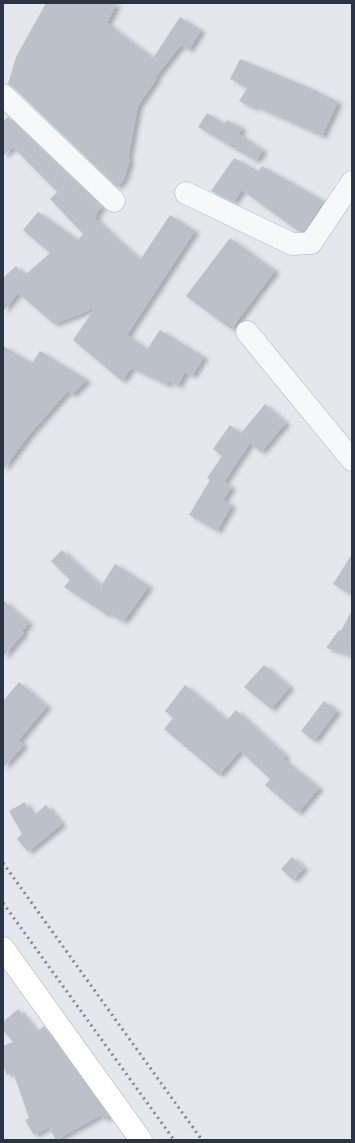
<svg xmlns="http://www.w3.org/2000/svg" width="355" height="1143" viewBox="0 0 355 1143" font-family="Figtree,sans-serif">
  <defs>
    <filter id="shadow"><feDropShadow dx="4.5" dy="2.5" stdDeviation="2" flood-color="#0004"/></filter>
  </defs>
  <rect width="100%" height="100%" fill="#e4e7ec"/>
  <g fill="#bbc0ca" filter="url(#shadow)">
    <path d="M46,3H117L107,23L153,58L180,17L201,30L189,50L181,45L155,78H157L138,106L128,159L130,160L124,179L117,187L12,86L8,84L16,57Z"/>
    <path d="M240,59L310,88L338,102L322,136L255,106L254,108L239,101L247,88L230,79Z"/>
    <path d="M207,113L224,124L227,120L242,128L239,134L263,150L256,161L198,127Z"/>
    <path d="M8,117L102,207L95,215L97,216L95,218L140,260L170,215L195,231L127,335L147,349L160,330L204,357L192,376L185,372L178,386L169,381L167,385L131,368L122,381L73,340L95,308L54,324L18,293L3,311V278L16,266L25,275L50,253L23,230L38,212L78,240L83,234L50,199L57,192L13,147L3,156V121Z"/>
    <path d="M234,158L258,171L262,166L324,201L304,231H298L242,190L234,202L211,191Z"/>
    <path d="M230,238L275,271L231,329L186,296Z"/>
    <path d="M3,346L32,363L40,351L87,380L72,395L68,391L29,435L3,470Z"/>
    <path d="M265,404L286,423L261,452L250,443L224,482L232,487L223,500L232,505L217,531L189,515L210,480L207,478L222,456L213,449L230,425L241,433Z"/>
    <path d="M62,550L101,586L115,564L149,586L123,622L109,613L107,615L64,587L70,580L51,561Z"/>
    <path d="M352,554V595L333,584Z"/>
    <path d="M3,600L29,623L22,631L24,633L3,657Z"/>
    <path d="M352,610V656L326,648L339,630L341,631Z"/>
    <path d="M264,665L290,687L271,709L244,687Z"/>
    <path d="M19,682L47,706L19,740L24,745L3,768V701Z"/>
    <path d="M185,685L227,720L236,710L286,756L283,759L319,788L298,813L265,785L270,779L240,751L219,775L164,729L173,718L165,711Z"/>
    <path d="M324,701L337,711L314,741L301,731Z"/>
    <path d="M25,802L33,816L46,805L62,824L28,852L17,839L22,834L9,811Z"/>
    <path d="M292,857L304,868L293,880L281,869Z"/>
    <path d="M18,1009L37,1032L44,1026L109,1116L105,1120L101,1115L56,1140L49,1127L34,1135L25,1120L29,1118L13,1072L7,1075L3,1065V1046L13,1042L3,1030V1022Z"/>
  </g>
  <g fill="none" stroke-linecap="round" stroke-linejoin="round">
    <defs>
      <g id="street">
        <path d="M3,95L114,201"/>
        <path d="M186,193L292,244L311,243L352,182"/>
        <path d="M247,332L352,460"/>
      </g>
      <path id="secondary" d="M3,948L141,1140"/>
    </defs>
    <use href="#street" stroke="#a9aeb7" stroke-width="23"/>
    <use href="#secondary" stroke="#a9aeb7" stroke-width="23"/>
    <use href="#street" stroke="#f7f8fa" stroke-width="22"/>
    <use href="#secondary" stroke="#fff" stroke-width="22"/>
    <g stroke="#7d8696" stroke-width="3" stroke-dasharray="2 4" stroke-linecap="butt">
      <path d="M3,863L202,1140"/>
      <path d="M3,903L174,1140"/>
    </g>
  </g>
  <rect width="355" height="1143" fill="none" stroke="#2b3445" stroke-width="8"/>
</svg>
